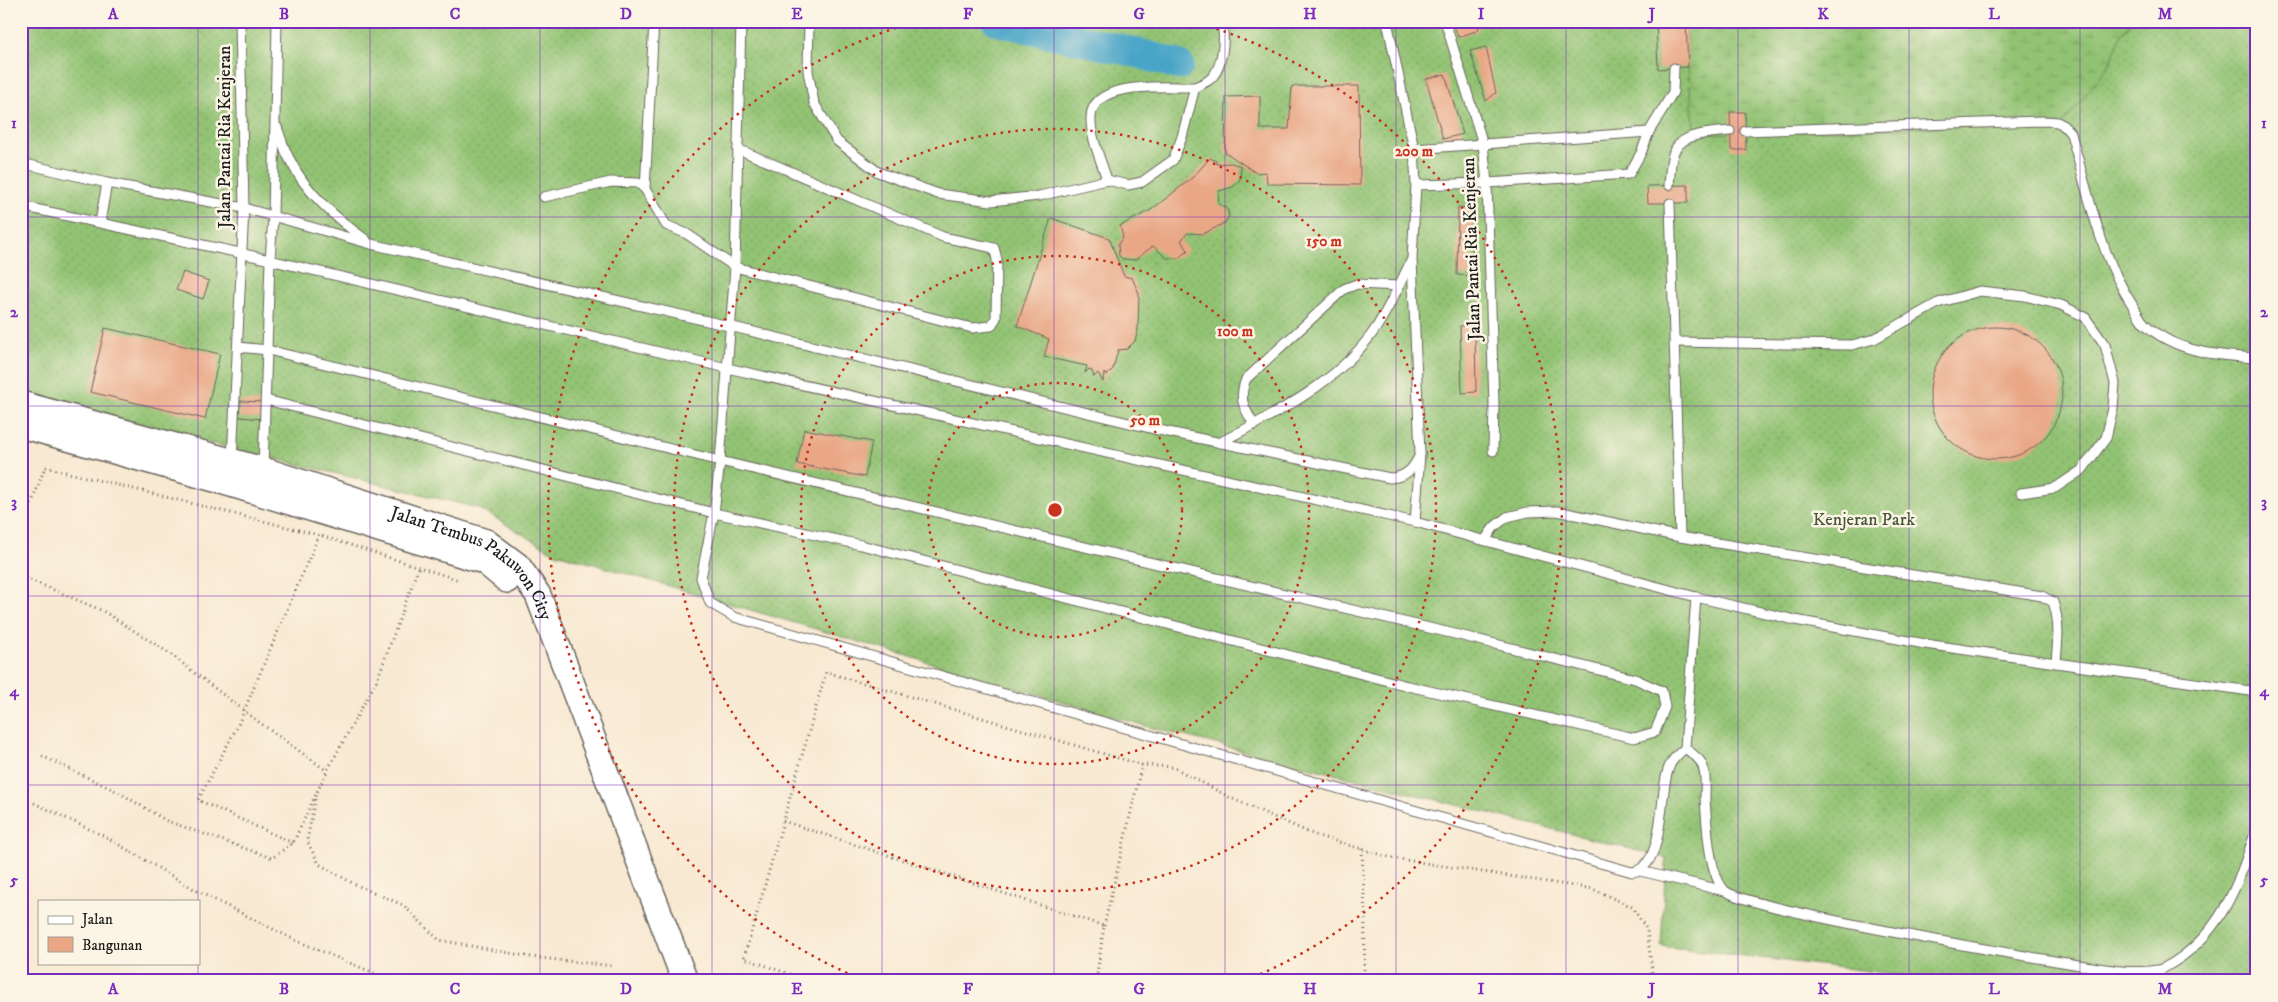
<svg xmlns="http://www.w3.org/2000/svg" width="2278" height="1002" viewBox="0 0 2278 1002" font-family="'IM FELL DW Pica',serif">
  <defs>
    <pattern id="grass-dots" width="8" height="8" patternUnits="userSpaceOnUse" patternTransform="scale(1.25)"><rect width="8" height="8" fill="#92c373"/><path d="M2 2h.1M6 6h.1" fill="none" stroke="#7da763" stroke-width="1.8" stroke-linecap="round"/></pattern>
    <pattern id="wetland-marsh" width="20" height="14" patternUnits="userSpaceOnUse" patternTransform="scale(1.25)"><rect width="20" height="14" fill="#92c373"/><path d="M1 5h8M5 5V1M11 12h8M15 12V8" fill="none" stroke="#7da763"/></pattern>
  </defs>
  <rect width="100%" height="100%" fill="#fcf5e5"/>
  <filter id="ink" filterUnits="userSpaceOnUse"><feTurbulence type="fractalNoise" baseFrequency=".02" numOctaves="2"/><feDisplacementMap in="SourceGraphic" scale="10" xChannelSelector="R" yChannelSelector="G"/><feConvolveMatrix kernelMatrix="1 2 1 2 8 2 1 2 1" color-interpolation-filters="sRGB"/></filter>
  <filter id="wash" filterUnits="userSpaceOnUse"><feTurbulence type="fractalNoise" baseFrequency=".0096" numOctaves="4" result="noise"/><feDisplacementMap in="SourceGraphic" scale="20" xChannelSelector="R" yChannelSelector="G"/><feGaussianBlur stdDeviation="1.12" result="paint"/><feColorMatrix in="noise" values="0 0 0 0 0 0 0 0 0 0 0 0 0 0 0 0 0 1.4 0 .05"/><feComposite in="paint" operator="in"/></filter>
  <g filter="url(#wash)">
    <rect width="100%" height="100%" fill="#f8e9d2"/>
    <path fill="url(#grass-dots)" stroke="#577048" d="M21,21H1686L1688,67L2109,65L2122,33L2132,21H2257V981H1951L1661,946L1666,858L1149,727L553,552L478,508L181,436L21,393Z"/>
    <path fill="url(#wetland-marsh)" stroke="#577048" d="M1686,21H2132L2122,33L2109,65L2063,124L1695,134L1688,67Z"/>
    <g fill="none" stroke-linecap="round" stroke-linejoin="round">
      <path stroke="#4aa5c8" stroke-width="30" d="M997,21L1138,53L1179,65"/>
    </g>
    <g id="blocks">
      <g fill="#e9a786">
        <path d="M1453,21H1476L1479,30L1458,37Z"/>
        <path d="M1656,21H1686L1688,67L1658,69Z"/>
        <path d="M1486,47L1496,93L1486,101L1470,51Z"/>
        <path d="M1445,74L1463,134L1443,139L1426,79Z"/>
        <path d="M1292,86H1359L1360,185L1267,184L1266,172L1256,173L1225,152L1226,97L1260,96V129H1289Z"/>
        <path d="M1730,112H1745L1746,150H1731Z"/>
        <path d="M1210,158L1216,161V164L1231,163L1241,166L1240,179L1237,183L1233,187L1219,191L1218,204L1227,208L1229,216L1225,223L1203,234L1187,233L1181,241L1188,250L1179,258H1167L1153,246L1135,260L1123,259L1119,256L1118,244L1123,237L1120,226L1151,210L1169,196L1193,177Z"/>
        <path d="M1688,185V203H1648L1647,186Z"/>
        <path d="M1458,207L1472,208V276L1457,275Z"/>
        <path d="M1051,218L1109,238L1124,276L1132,278L1139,293L1138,330L1135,341L1127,349L1118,350L1113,369L1107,375L1104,373L1103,382L1098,373L1094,377L1092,371L1089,369L1085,373L1087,366L1044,357L1049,339L1017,326Z"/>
        <path d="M183,272L209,281L203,299L176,290Z"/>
        <path d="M1460,326H1475L1476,392L1462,393Z"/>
        <circle cx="1996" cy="393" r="66"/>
        <path d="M105,328L220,354L205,419L90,392Z"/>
        <path d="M240,401L264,402L263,419L239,417Z"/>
        <path d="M804,429L872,442L865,477L797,464Z"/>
      </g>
    </g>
  </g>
  <g filter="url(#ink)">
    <use href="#blocks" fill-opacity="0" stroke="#69645c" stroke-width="1"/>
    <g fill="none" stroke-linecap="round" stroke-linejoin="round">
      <defs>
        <g id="lane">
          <path d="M741,21L735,267L720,461L714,513L701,578L710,603L734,617L1632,872C1667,868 1658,787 1670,765C1673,758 1680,753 1685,748L1696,597"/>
          <path d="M809,21L808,71L814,103L837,141L878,172L938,194L991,201L1039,196L1107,180L1128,185L1142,182L1173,160L1182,137L1195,87C1199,85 1205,83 1209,80C1223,70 1226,36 1221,21"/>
          <path d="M1344,21H1387"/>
          <path d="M1387,21L1414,149L1416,185L1412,259L1420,454L1415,522"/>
          <path d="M1445,21L1483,144L1487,183L1494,404L1493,451"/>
          <path d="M277,127C281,138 284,150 290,160C306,193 337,219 366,240"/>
          <path d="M1745,131L2042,121C2058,121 2061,121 2071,134C2088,192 2100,256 2133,306C2137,312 2140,320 2146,325C2175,352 2219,356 2257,358"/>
          <path d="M1414,149L1649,132"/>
          <path d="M21,163L107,183L244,208L371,244L729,326L1154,429L1390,478C1407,477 1414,468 1420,454"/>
          <path d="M1107,180C1101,160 1090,137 1091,117C1093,79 1168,88 1195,87"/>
          <path d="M1416,185L1487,183L1629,174L1641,153L1649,132L1673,92L1674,68"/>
          <path d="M1669,185C1670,176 1670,167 1672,158C1677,132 1710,133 1730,131"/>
          <path d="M645,189L654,21"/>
          <path d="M544,197L611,182L638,183L645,189L666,225L687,234L735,267L972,328L991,326L996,318L997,259L994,248L943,237L738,149"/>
          <path d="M1670,203L1680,537"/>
          <path d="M21,206L240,253L727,368L1415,522L1696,597L1795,620L1925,644L2257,692"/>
          <path d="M100,222L107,183"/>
          <path d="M1675,342L1852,345L1874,339L1938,303L1980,291L2025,296L2061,305L2085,317L2105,345L2115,383L2113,408L2106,438L2082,470L2055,488L2021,493"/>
          <path d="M238,347L268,350L720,461L1459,635L1635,679L1662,691L1665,707L1655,732L1634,738L1408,686L861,545L714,513L266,400"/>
          <path d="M1254,425C1244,407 1238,400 1246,379L1344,289L1357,284L1399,286"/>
          <path d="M1219,443C1274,414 1333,386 1371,335C1387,314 1399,285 1411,261"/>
          <path d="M232,461L244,208L240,21"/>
          <path d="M263,468L270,261L273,217L277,21"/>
          <path d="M1485,540L1494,527L1507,517L1528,512L1557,511L1680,537L2042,596L2053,602C2060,622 2058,640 2056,661"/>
          <path d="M1685,748C1690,752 1696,756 1700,761C1707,771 1705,788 1705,799C1707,824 1708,871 1724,890C1741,909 2076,966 2121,971C2130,972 2156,972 2164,968C2220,938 2240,883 2257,826"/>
          <path d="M1640,871L1725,891"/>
        </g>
        <g id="secondary">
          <path id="s1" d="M21,404L263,470L486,542L518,566L538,595L685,981"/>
          <path d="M21,425L218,480L484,561L507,580"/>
        </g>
      </defs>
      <use href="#lane" stroke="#69645c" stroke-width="11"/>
      <use href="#secondary" stroke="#69645c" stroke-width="28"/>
      <g stroke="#69645c" stroke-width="3" stroke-dasharray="1 4" stroke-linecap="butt">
        <path d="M21,532L45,467L319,535L459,580"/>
        <path d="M21,576L103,611L169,653L256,720L327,771"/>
        <path d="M42,756L118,792L167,821L272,858L293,843L327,771L377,680L419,566"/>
        <path d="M315,799L307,841L319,864L356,885L403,905L439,940L531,957L614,966"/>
        <path d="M34,803L106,837L199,892L297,941L393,981"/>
        <path d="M783,821L1104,926L1096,981"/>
        <path d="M293,843L198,800L238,725L319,535"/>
        <path d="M1362,849L1365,918L1364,981"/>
        <path d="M1104,926L1142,765"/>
        <path d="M809,981L744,958L826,672L1142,765L1173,767L1233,799L1315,835L1392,858L1593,889L1632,907L1647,930L1653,981"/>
      </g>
      <use href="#lane" stroke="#fff" stroke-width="9"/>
      <use href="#secondary" stroke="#fff" stroke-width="25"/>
    </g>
  </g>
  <path fill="none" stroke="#7b2cbf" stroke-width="1" stroke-opacity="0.55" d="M198,21V901M370,21V981M540,21V981M712,21V981M882,21V981M1054,21V981M1225,21V981M1396,21V981M1566,21V981M1738,21V981M1909,21V981M2080,21V981M21,217H2257M21,406H2257M21,596H2257M21,785H2257M198,963V981"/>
  <g fill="none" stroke="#c8321e" stroke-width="2.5" stroke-dasharray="2.5 5">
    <circle cx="1055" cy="510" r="127"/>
    <circle cx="1055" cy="510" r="254"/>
    <circle cx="1055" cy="510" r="381"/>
    <path d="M861 979A508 508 0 0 1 915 22M1195 22A508 508 0 0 1 1249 979"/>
  </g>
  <g text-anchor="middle" stroke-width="5" stroke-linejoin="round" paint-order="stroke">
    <g font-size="18" fill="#1c1c1c" stroke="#fcf5e5">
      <text transform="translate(224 137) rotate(-90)" y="6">Jalan Pantai Ria Kenjeran</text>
      <text transform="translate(1471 249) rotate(-92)" y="6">Jalan Pantai Ria Kenjeran</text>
      <text dy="6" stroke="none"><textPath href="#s1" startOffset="486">Jalan Tembus Pakuwon City</textPath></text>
    </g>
    <g font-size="18" fill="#45563a" stroke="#fcf5e5">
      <text x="1864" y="525">Kenjeran Park</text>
    </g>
  </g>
  <circle cx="1055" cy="510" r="8" fill="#c8321e" stroke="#fcf5e5" stroke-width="2.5"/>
  <g font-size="15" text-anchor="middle" font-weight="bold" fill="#c8321e" stroke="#fcf5e5" stroke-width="5" stroke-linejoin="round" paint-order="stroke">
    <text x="1414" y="156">200 m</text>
    <text x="1324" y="246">150 m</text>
    <text x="1235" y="336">100 m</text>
    <text x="1145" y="425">50 m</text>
  </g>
  <rect width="2278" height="1002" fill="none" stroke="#fcf5e5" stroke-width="55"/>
  <rect x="38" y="900" width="162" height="65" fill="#fcf5e5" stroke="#a29e95"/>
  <rect x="48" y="916" width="25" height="8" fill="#ffffff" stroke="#a29e95"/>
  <text x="82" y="924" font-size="15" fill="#1c1c1c">Jalan</text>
  <rect x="48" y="937" width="25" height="15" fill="#e9a786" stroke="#a29e95"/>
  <text x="82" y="950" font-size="15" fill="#1c1c1c">Bangunan</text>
  <rect x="28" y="28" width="2222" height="946" fill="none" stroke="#7b2cbf" stroke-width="2"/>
  <g font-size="16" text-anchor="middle" font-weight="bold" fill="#7b2cbf">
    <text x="113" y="19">A</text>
    <text x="284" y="19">B</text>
    <text x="455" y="19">C</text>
    <text x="626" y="19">D</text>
    <text x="797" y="19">E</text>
    <text x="968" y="19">F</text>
    <text x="1139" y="19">G</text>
    <text x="1310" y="19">H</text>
    <text x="1481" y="19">I</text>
    <text x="1652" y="19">J</text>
    <text x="1823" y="19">K</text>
    <text x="1994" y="19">L</text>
    <text x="2165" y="19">M</text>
    <text x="14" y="128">1</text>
    <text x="2264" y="128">1</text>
    <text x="14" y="317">2</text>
    <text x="2264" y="317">2</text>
    <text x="14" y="507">3</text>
    <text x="2264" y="507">3</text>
    <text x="14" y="696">4</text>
    <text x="2264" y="696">4</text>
    <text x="14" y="885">5</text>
    <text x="2264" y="885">5</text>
    <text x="113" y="994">A</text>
    <text x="284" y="994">B</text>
    <text x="455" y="994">C</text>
    <text x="626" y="994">D</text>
    <text x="797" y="994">E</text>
    <text x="968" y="994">F</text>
    <text x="1139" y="994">G</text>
    <text x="1310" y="994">H</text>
    <text x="1481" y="994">I</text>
    <text x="1652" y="994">J</text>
    <text x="1823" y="994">K</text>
    <text x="1994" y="994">L</text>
    <text x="2165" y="994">M</text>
  </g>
</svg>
